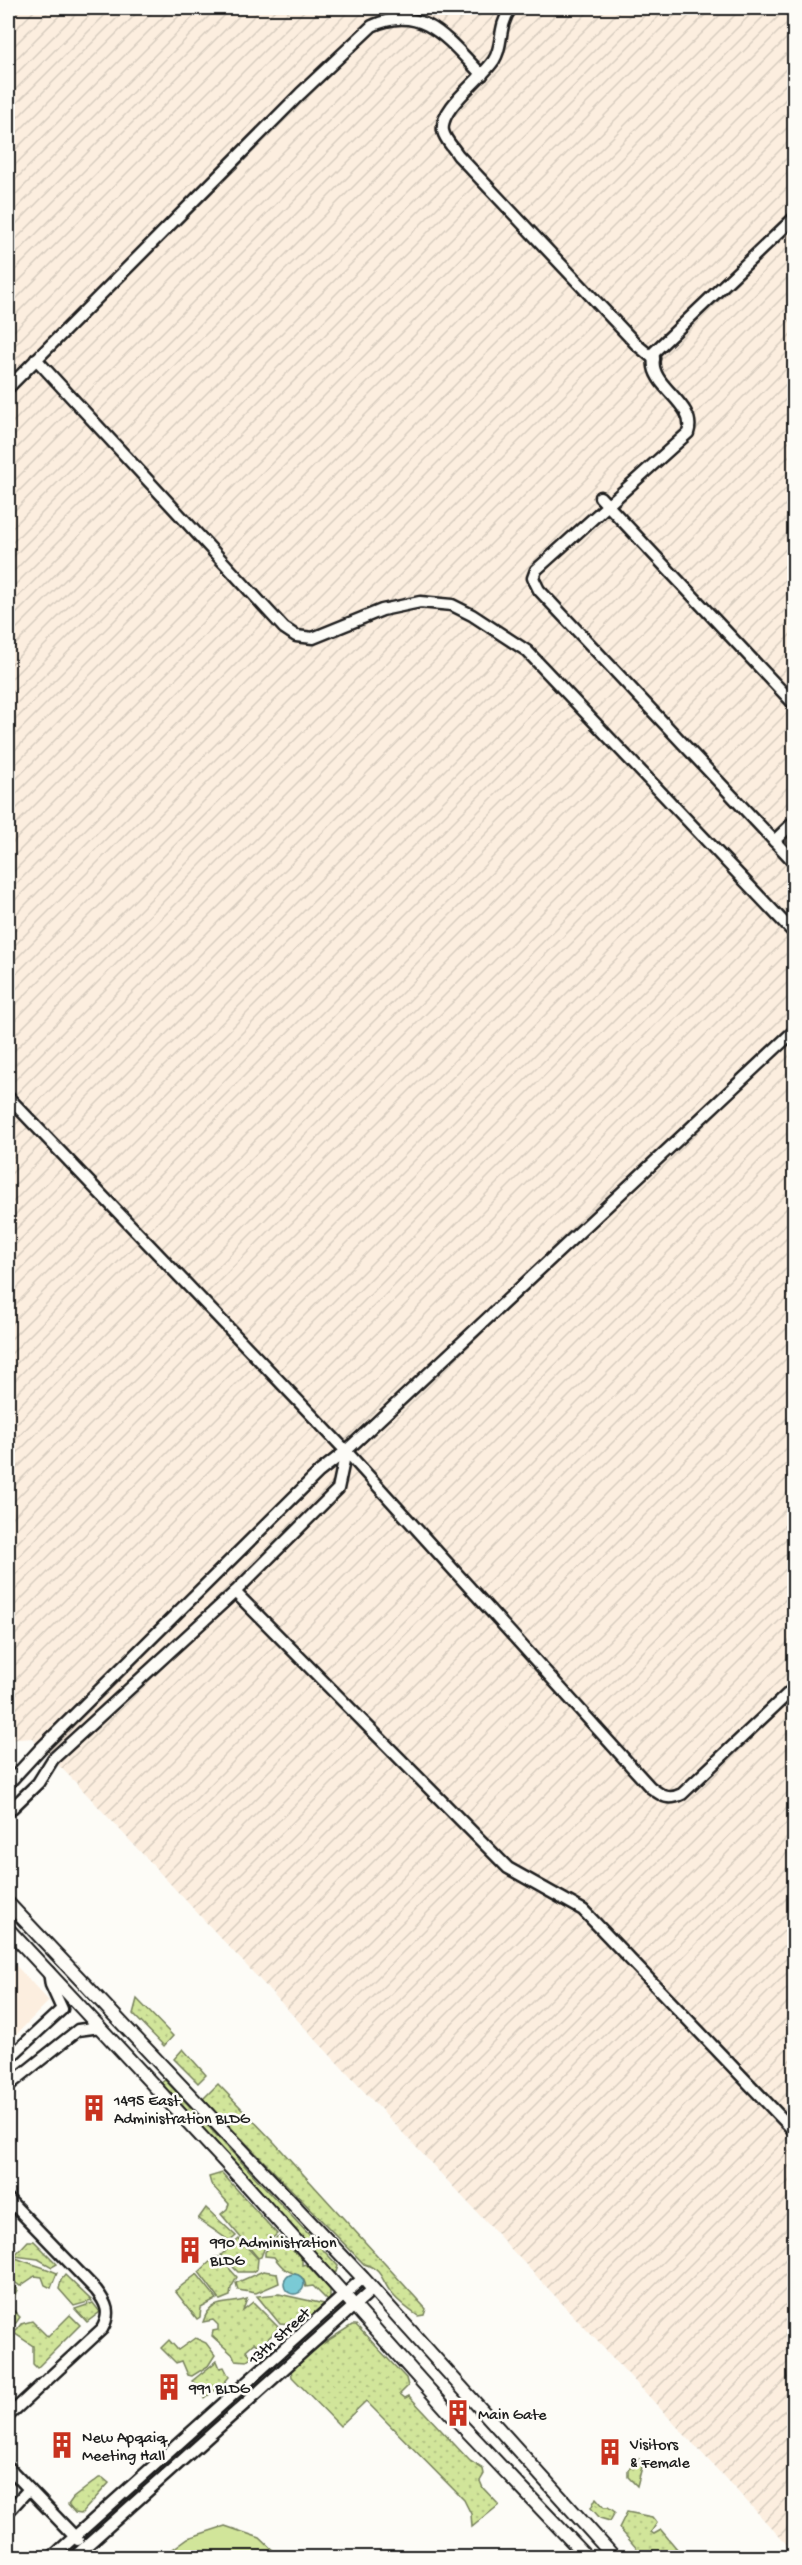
<svg xmlns="http://www.w3.org/2000/svg" width="802" height="2565" viewBox="0 0 802 2565" font-family="'Gochi Hand',sans-serif">
  <defs>
    <pattern id="industrial-furrows" width="10" height="10" patternUnits="userSpaceOnUse" patternTransform="scale(1.5)"><rect width="10" height="10" fill="#fceedf"/><path d="M-1 1l2-2M0 10L10 0M9 11l2-2" fill="none" stroke="#d7ccbf"/></pattern>
    <pattern id="green-dots" width="8" height="8" patternUnits="userSpaceOnUse" patternTransform="scale(1.5)"><rect width="8" height="8" fill="#d1e59a"/><path d="M2 2h.1M6 6h.1" fill="none" stroke="#b3c484" stroke-width="1.8" stroke-linecap="round"/></pattern>
  </defs>
  <rect width="100%" height="100%" fill="#fdfcf7"/>
  <filter id="ink" filterUnits="userSpaceOnUse"><feTurbulence type="fractalNoise" baseFrequency=".0167" numOctaves="2"/><feDisplacementMap in="SourceGraphic" scale="12" xChannelSelector="R" yChannelSelector="G"/><feConvolveMatrix kernelMatrix="1 2 1 2 8 2 1 2 1" color-interpolation-filters="sRGB"/></filter>
  <g filter="url(#ink)">
    <path fill="#fceedf" d="M8,1957L49,2001L8,2043Z"/>
    <path fill="url(#industrial-furrows)" d="M8,8H794V2552L78,1785L32,1738L8,1740Z"/>
    <g fill="url(#green-dots)" stroke="#76805b" stroke-width="1.5">
      <path d="M137,1999L173,2036L164,2046L133,2014Z"/>
      <path d="M183,2049L206,2075L198,2083L174,2059Z"/>
      <path d="M165,2080L338,2266L336,2272L331,2273L161,2083Z"/>
      <path d="M218,2084L273,2141L426,2309L424,2315L418,2316C409,2310 400,2303 392,2294C381,2281 384,2270 364,2264L203,2099Z"/>
      <path d="M222,2173L277,2234L266,2244L261,2257L258,2258L221,2214L227,2209L229,2204L211,2184L209,2177Z"/>
      <path d="M206,2208L236,2236L230,2241L198,2219Z"/>
      <path d="M277,2237H280L302,2259V2265L306,2264L330,2290V2303L313,2286L306,2287C303,2271 295,2277 285,2269C281,2266 277,2261 274,2257L265,2256V2252Z"/>
      <path d="M239,2239L258,2259L257,2269L252,2272H238L221,2255Z"/>
      <path d="M28,2241H34L57,2264L52,2267L38,2259L14,2256Z"/>
      <path d="M11,2256C26,2263 42,2266 57,2273L51,2288L45,2285L42,2277L35,2276L20,2286L8,2277V2260Z"/>
      <path d="M215,2257H219L237,2277L231,2288L230,2296L220,2300L199,2272Z"/>
      <path d="M263,2271L277,2273L279,2283L256,2293L238,2290L236,2283Z"/>
      <path d="M197,2274L217,2299L201,2308L200,2317L197,2319L175,2291Z"/>
      <path d="M65,2275L92,2301L74,2306L59,2289L61,2280Z"/>
      <path d="M8,2285L9,2287L14,2285L17,2290L9,2306L20,2317L16,2323L8,2326Z"/>
      <path d="M279,2294L324,2304L326,2308L301,2326L280,2324L257,2296Z"/>
      <path d="M247,2299L243,2310L253,2302L279,2328L260,2346L254,2343L246,2350L252,2357L247,2361L235,2360L233,2355L212,2336L213,2331L218,2330V2325L213,2320L203,2322C211,2297 228,2306 247,2299Z"/>
      <path d="M93,2303L100,2312L87,2322L75,2309Z"/>
      <path d="M70,2315L80,2325L37,2368L33,2364V2346L14,2333L21,2324L32,2321L48,2337Z"/>
      <path d="M352,2325H356L406,2378L408,2386L400,2394L405,2398L409,2396L470,2461L483,2469L484,2474L480,2481L483,2488L499,2505L472,2527L471,2514L464,2500L366,2401L340,2426L292,2377L291,2369L307,2354Z"/>
      <path d="M195,2338L206,2343L215,2355L208,2366L192,2376L188,2375L182,2361L176,2363L161,2348L169,2340L178,2350Z"/>
      <path d="M217,2361L220,2368L224,2367L229,2377L224,2383L205,2398L198,2386L192,2381Z"/>
      <path d="M639,2459L642,2467L637,2486L628,2477V2470Z"/>
      <path d="M99,2478H103L109,2483L81,2514L75,2513L68,2505L73,2498Z"/>
      <path d="M596,2498L604,2507H608L615,2512L610,2521L600,2518L591,2508Z"/>
      <path d="M627,2512L652,2517L657,2523L651,2532L654,2534L661,2530L684,2557H636L639,2551L619,2528Z"/>
    </g>
    <path fill="#d1e59a" stroke="#76805b" stroke-width="1.5" d="M225,2526L260,2538L280,2557H162L188,2538Z"/>
    <circle fill="#7acad5" stroke="#54848b" stroke-width="1.5" cx="294" cy="2284" r="10"/>
    <g fill="none" stroke-linecap="round" stroke-linejoin="round">
      <defs>
        <g id="minor">
          <path d="M511,8C497,28 504,44 494,60C482,79 439,108 443,131C445,140 453,147 458,155L637,345L654,359"/>
          <path d="M794,218L654,352C654,357 653,362 654,367C658,390 697,407 688,433L536,570L533,578L539,590L794,862"/>
          <path d="M36,359L284,628L296,636L313,638L382,610L420,602L452,605L472,615L527,651L794,933"/>
          <path d="M8,388L300,94L372,26C423,2 449,41 482,75"/>
          <path d="M600,497L794,704"/>
          <path d="M774,841L794,822"/>
          <path d="M8,1097L346,1451L650,1787C662,1796 668,1801 682,1794L794,1688"/>
          <path d="M235,1592L508,1868L583,1910L794,2131"/>
          <path d="M8,1784L41,1748L319,1472L346,1451L794,1031"/>
          <path d="M8,1812L38,1783L53,1759L235,1592L338,1489L346,1451"/>
          <path d="M8,2059L62,2009L51,1985L49,1972"/>
          <path d="M8,2086L78,2030L100,2027"/>
          <path d="M8,2199L96,2290C107,2304 111,2313 102,2329L8,2416"/>
          <path d="M8,2467L78,2540"/>
          <path d="M8,2512L29,2489"/>
          <path d="M51,2558L363,2278"/>
          <path d="M73,2558L373,2289"/>
        </g>
        <g id="tertiary">
          <path d="M8,1903L363,2278L615,2558"/>
          <path d="M8,1929L239,2177L449,2412L588,2558"/>
        </g>
      </defs>
      <use href="#minor" stroke="#1c1c1c" stroke-width="15"/>
      <use href="#tertiary" stroke="#1c1c1c" stroke-width="16"/>
      <use href="#minor" stroke="#fdfcf7" stroke-width="10"/>
      <use href="#tertiary" stroke="#fdfcf7" stroke-width="12"/>
    </g>
  </g>
  <defs>
    <symbol id="building-bare" viewBox="-9 -9 18 18"><path d="M-4-6H4V6H1V3H-1V6H-4ZM-2.5-4.3h1.7v1.8h-1.7ZM.8-4.3h1.7v1.8H.8ZM-2.5-1h1.7V.8h-1.7ZM.8-1h1.7V.8H.8Z" fill="#c8321e" stroke="#fdfcf7" stroke-width="2.5" paint-order="stroke"/></symbol>
  </defs>
  <g fill-rule="evenodd">
    <use href="#building-bare" x="75" y="2089" width="38" height="38"/>
    <use href="#building-bare" x="171" y="2231" width="38" height="38"/>
    <use href="#building-bare" x="150" y="2368" width="38" height="38"/>
    <use href="#building-bare" x="439" y="2394" width="38" height="38"/>
    <use href="#building-bare" x="43" y="2426" width="38" height="38"/>
    <use href="#building-bare" x="591" y="2433" width="38" height="38"/>
  </g>
  <g text-anchor="middle" stroke-width="5" stroke-linejoin="round" paint-order="stroke">
    <g font-size="16" fill="#1c1c1c" stroke="#fdfcf7" text-anchor="start">
      <text x="114" y="2105">1495 East<tspan x="114" dy="18">Administration BLDG</tspan></text>
      <text x="210" y="2247">990 Administration<tspan x="210" dy="18">BLDG</tspan></text>
      <text x="189" y="2393">991 BLDG</text>
      <text x="478" y="2419">Main Gate</text>
      <text x="82" y="2442">New Apqaiq<tspan x="82" dy="18">Meeting Hall</tspan></text>
      <text x="630" y="2449">Visitors<tspan x="630" dy="18">&amp; Female</tspan></text>
    </g>
    <g font-size="16" fill="#1c1c1c" stroke="#fdfcf7">
      <text transform="translate(278 2335) rotate(-42)" y="6">13th Street</text>
    </g>
  </g>
  <rect width="802" height="2565" fill="none" stroke="#fdfcf7" stroke-width="30"/>
  <rect x="15" y="15" width="772" height="2535" fill="none" stroke="#1c1c1c" stroke-width="2" filter="url(#ink)"/>
</svg>
